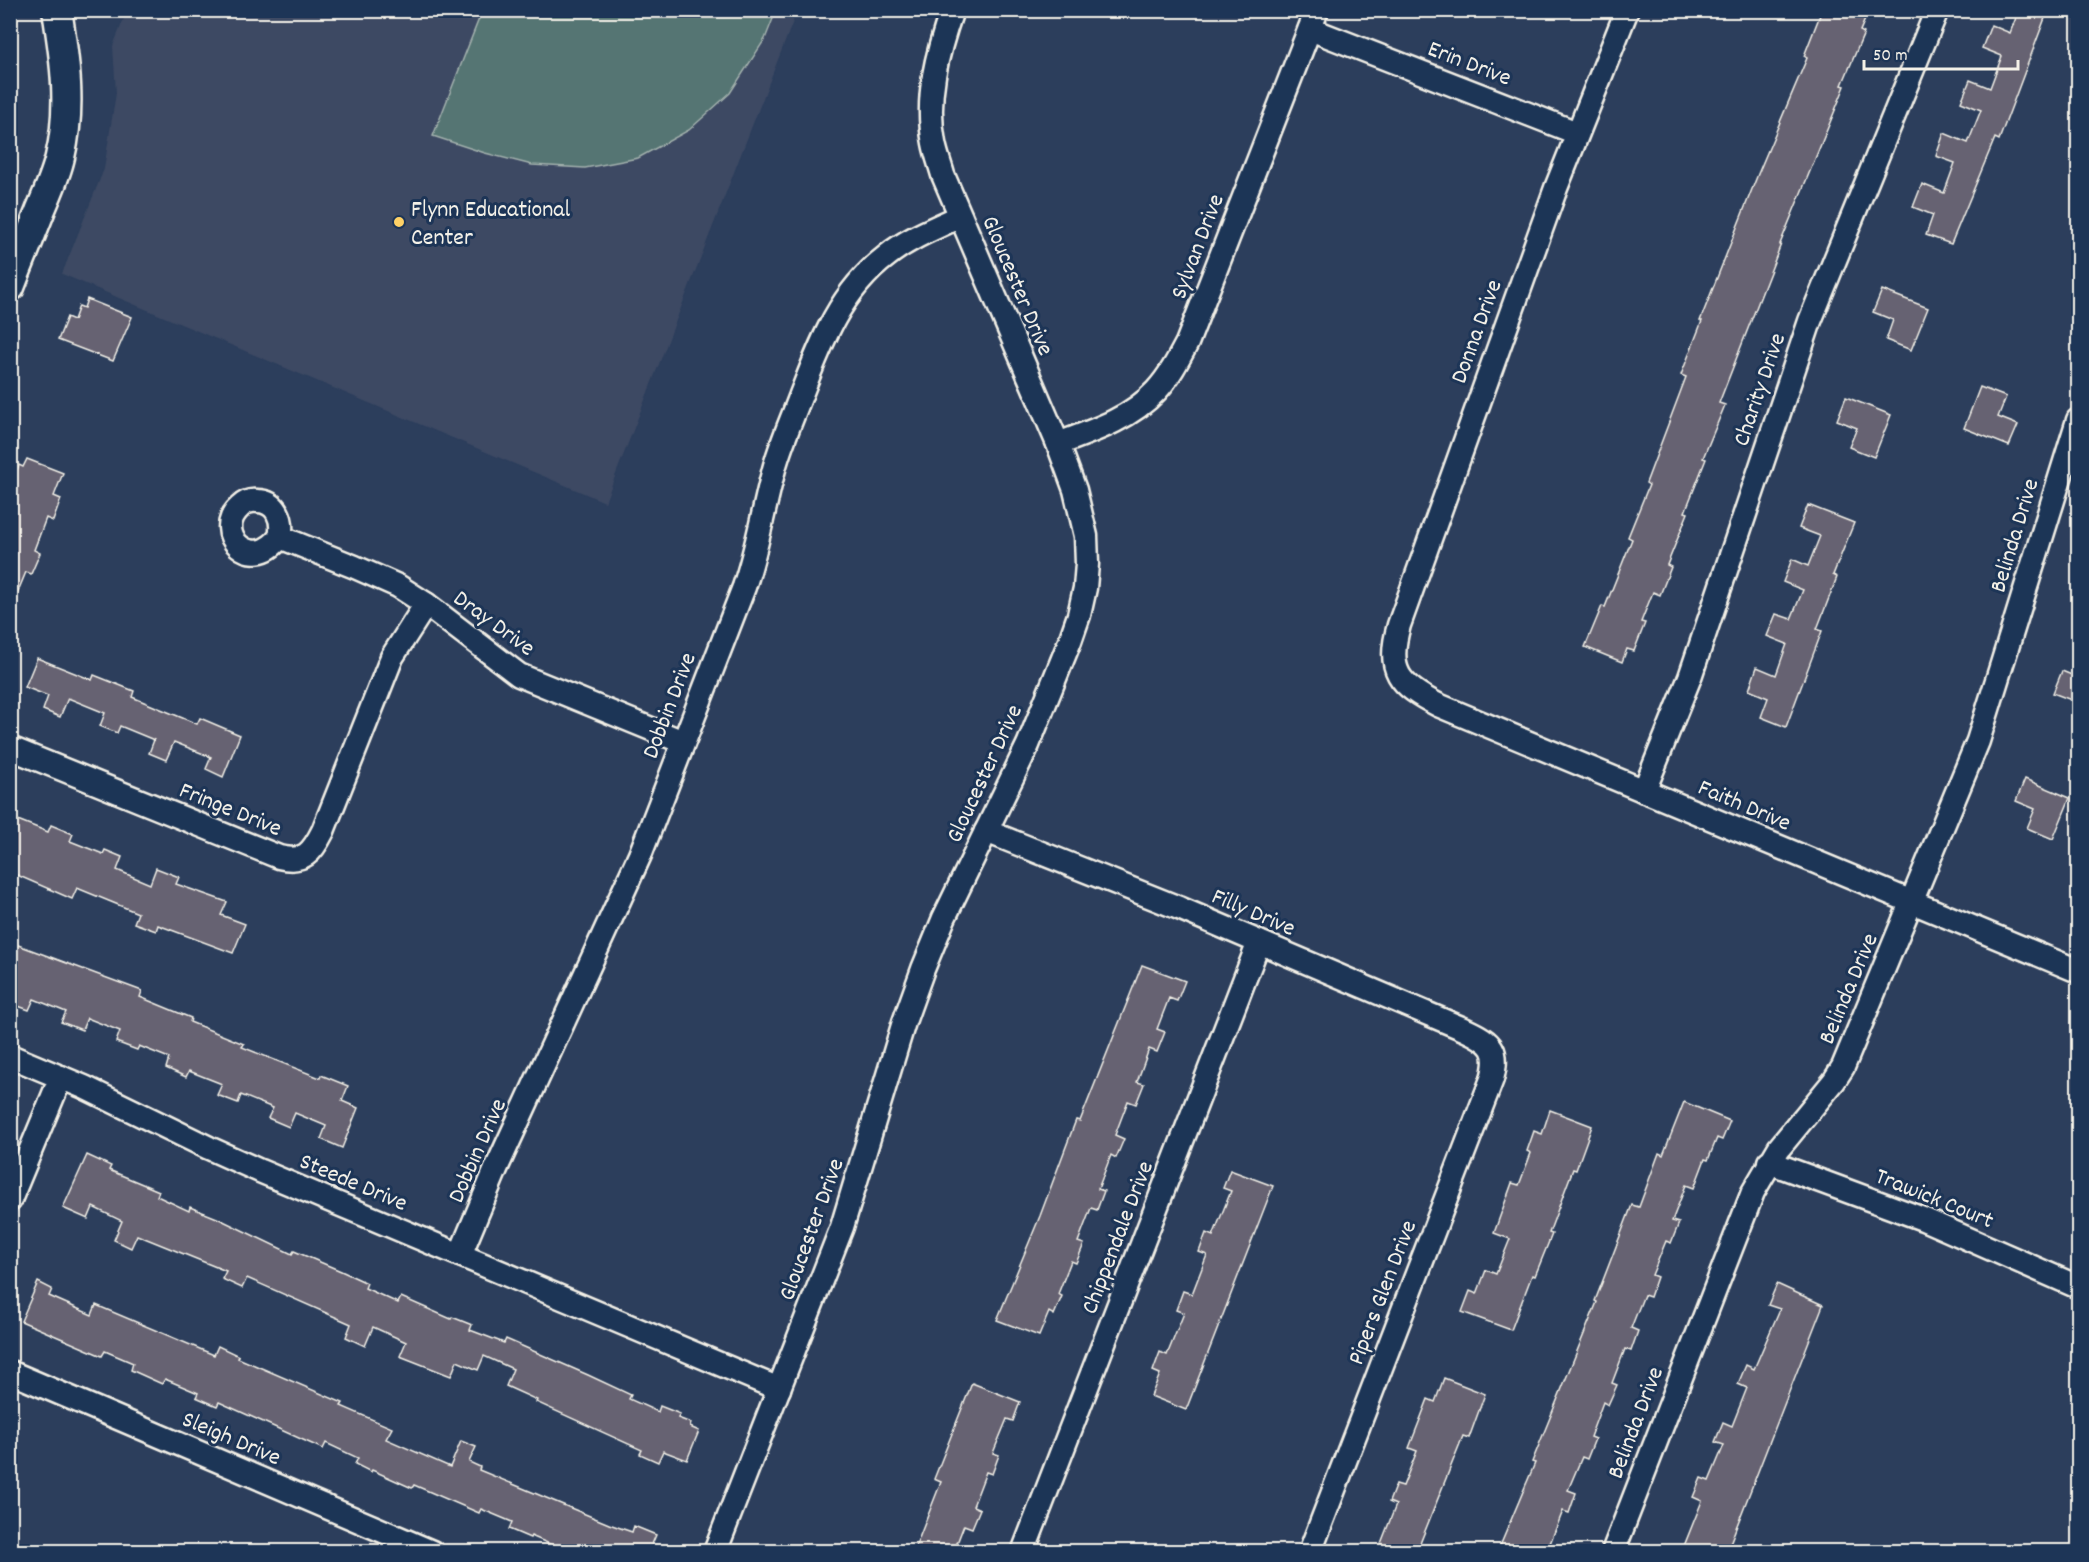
<svg xmlns="http://www.w3.org/2000/svg" width="2089" height="1562" viewBox="0 0 2089 1562" font-family="Dekko,sans-serif">
  <rect width="100%" height="100%" fill="#2c3e5c"/>
  <filter id="ink" filterUnits="userSpaceOnUse"><feTurbulence type="fractalNoise" baseFrequency=".0167" numOctaves="2"/><feDisplacementMap in="SourceGraphic" scale="12" xChannelSelector="R" yChannelSelector="G"/><feConvolveMatrix kernelMatrix="1 2 1 2 8 2 1 2 1" color-interpolation-filters="sRGB"/></filter>
  <g filter="url(#ink)">
    <path fill="#3d4963" d="M127,11H797L605,502L62,274L104,169L116,93L113,46Z"/>
    <path fill="#547473" stroke="#a4b2ae" stroke-width="1.5" d="M482,11V10L776,11L765,39L730,93L689,130L638,158L585,168L532,165L485,153L433,136Z"/>
    <g fill="#666272" stroke="#f4f1e8" stroke-width="1.5">
      <path d="M1822,10H1869L1860,31L1864,33L1842,85L1845,86L1780,244H1781L1719,403L1725,405L1703,458L1706,459L1685,512L1688,513L1667,565L1671,567L1660,595L1653,592L1641,622L1645,623L1634,651L1627,649L1622,662L1585,647L1602,606L1605,607L1632,539L1628,537L1649,485L1646,483L1686,377L1681,375L1702,321H1700L1758,174L1807,58L1804,56Z"/>
      <path d="M2019,10H2048L1999,140L1995,138L1951,244L1926,235L1933,215L1913,207L1922,184L1944,193L1955,163L1936,156L1944,133L1968,143L1981,110L1961,102L1970,80L1990,88L2002,56L1982,48L1991,25L2010,33Z"/>
      <path d="M1882,290L1928,308L1911,350L1886,340L1893,320L1873,312Z"/>
      <path d="M87,299L132,317L113,361L58,340L67,317L74,320L79,306L84,308Z"/>
      <path d="M1980,387L2006,397L1998,417L2018,425L2009,446L1964,428Z"/>
      <path d="M1846,397L1891,415L1874,457L1849,447L1857,428L1837,420Z"/>
      <path d="M27,459L63,473L54,496L61,499L53,521L46,518L34,550L40,553L31,574L26,572L11,608L10,487L19,465L23,467Z"/>
      <path d="M1808,505L1854,523L1833,575L1837,577L1817,629L1822,631L1786,727L1761,717L1768,698L1749,690L1757,667L1776,675L1787,644L1767,636L1776,614L1791,619L1803,590L1783,582L1792,559L1808,566L1820,536L1799,528Z"/>
      <path d="M37,658L92,680L94,675L134,691L132,697L197,724L200,718L240,735L223,777L206,769L211,757L174,742L166,760L149,753L154,740L120,726L117,733L100,726L105,713L68,698L60,717L43,710L48,696L25,687Z"/>
      <path d="M2062,671L2079,678V703L2053,693Z"/>
      <path d="M2025,779L2070,798L2053,839L2027,828L2035,809L2016,801Z"/>
      <path d="M10,817L48,832L51,825L73,834L70,841L103,854L105,850L122,857L117,870L150,884L156,868L179,877L176,884L227,902L221,915L245,924L233,953L158,925L156,931L134,923L138,913L77,888L72,899L10,872Z"/>
      <path d="M10,942L142,991L140,997L191,1018L190,1022L244,1044L242,1047L320,1078L321,1075L348,1086L342,1101L358,1108L342,1148L321,1139L326,1126L295,1113L289,1127L268,1118L273,1108L241,1095L238,1103L217,1095L222,1084L189,1071L186,1077L166,1068L169,1058L139,1046L137,1050L116,1042L120,1031L87,1018L82,1030L61,1022L66,1012L34,999L29,1010L10,1003Z"/>
      <path d="M1142,965L1185,981L1177,1001L1169,998L1157,1029L1165,1032L1157,1052L1149,1049L1137,1082L1144,1084L1136,1104L1128,1101L1115,1135L1124,1139L1116,1158L1111,1155L1098,1189L1104,1191L1097,1210L1091,1208L1078,1242L1084,1244L1076,1263L1071,1261L1058,1294L1062,1296L1054,1315L1049,1312L1039,1336L997,1320L1040,1216L1076,1120L1080,1121Z"/>
      <path d="M1684,1102L1730,1121L1722,1140L1717,1138L1708,1160L1705,1159L1694,1188L1686,1185L1672,1221L1679,1223L1671,1243L1666,1241L1652,1275L1657,1277L1650,1297L1644,1295L1631,1328L1638,1331L1631,1351L1625,1349L1612,1383L1617,1385L1608,1405L1603,1402L1590,1437L1595,1439L1587,1459L1582,1457L1568,1490L1576,1493L1569,1513L1563,1511L1547,1551H1498L1535,1463L1532,1462L1597,1302L1595,1301L1632,1205L1639,1207L1659,1153L1663,1155Z"/>
      <path d="M1550,1110L1592,1126L1576,1170L1573,1169L1549,1233L1552,1234L1535,1276L1532,1275L1511,1330L1462,1312L1470,1291L1477,1294L1486,1270L1496,1274L1510,1239L1494,1233L1512,1183L1519,1185L1531,1153L1527,1151L1534,1131L1542,1134Z"/>
      <path d="M87,1155L111,1166L109,1170L159,1191L157,1196L189,1211L190,1207L217,1218L292,1254L294,1251L341,1271L367,1283L365,1288L398,1303L401,1297L451,1319L452,1317L472,1325L470,1330L504,1343L506,1339L588,1375L631,1395L629,1399L658,1412L660,1406L680,1414L678,1418L691,1423L690,1427L699,1431L687,1460L663,1451L658,1462L640,1454L642,1450L536,1402L537,1400L506,1386L513,1369L484,1356L478,1370L457,1361L451,1376L400,1356L406,1342L373,1327L365,1346L346,1337L351,1324L247,1278L242,1288L222,1279L226,1271L137,1235L131,1248L114,1240L122,1221L93,1207L88,1219L63,1208Z"/>
      <path d="M1230,1170L1273,1186L1186,1410L1151,1396L1160,1374L1153,1371L1160,1352L1167,1355L1184,1313L1176,1310L1183,1291L1192,1294L1207,1255L1199,1252L1206,1233L1213,1236L1231,1191L1223,1188Z"/>
      <path d="M38,1282L52,1289L49,1296L92,1315L96,1305L214,1355L218,1346L239,1356L238,1358L343,1403L341,1406L392,1428L386,1439L450,1467L461,1441L476,1447L469,1462L480,1467L479,1470L609,1524L632,1532L634,1526L656,1535L649,1551H566L531,1536L530,1538L509,1529L512,1522L481,1509L479,1513L414,1485L412,1488L372,1470L371,1472L355,1464L358,1458L326,1443L323,1449L219,1402L217,1406L196,1397L198,1393L165,1379L162,1384L131,1370L133,1363L105,1351L102,1356L21,1321Z"/>
      <path d="M1777,1284L1823,1305L1727,1551H1682L1702,1501L1693,1497L1701,1478L1709,1481L1724,1445L1715,1442L1723,1422L1732,1426L1747,1388L1738,1384L1746,1365L1754,1369L1780,1309L1768,1305Z"/>
      <path d="M1444,1378L1485,1394L1469,1438L1463,1436L1417,1551H1378L1396,1505L1389,1502L1396,1484L1403,1486L1417,1451L1409,1448L1428,1399L1435,1402Z"/>
      <path d="M972,1383L1020,1402L1013,1421L1007,1419L993,1453L999,1455L992,1474L986,1472L973,1506L980,1509L972,1528L964,1525L954,1551H914L941,1482L934,1479Z"/>
    </g>
    <g fill="none" stroke-linecap="round" stroke-linejoin="round">
      <defs>
        <g id="minor">
          <path d="M1627,10L1556,188L1399,625C1386,671 1399,685 1438,705L2078,971"/>
          <path d="M1310,29L1577,133"/>
          <path d="M1058,444C1093,431 1130,419 1156,391C1169,377 1178,360 1187,343L1317,10"/>
          <path d="M280,537C252,574 211,533 240,507C244,503 250,500 257,501C277,501 284,520 280,537L355,567L398,586L426,604L519,675L683,742"/>
          <path d="M10,748L279,857C304,863 312,853 323,831L392,657L426,604"/>
          <path d="M1644,791L1690,677L1810,321L1937,10"/>
          <path d="M986,831L1179,908L1466,1030C1492,1042 1500,1050 1492,1079L1310,1552"/>
          <path d="M10,1056L84,1087L209,1148L260,1171L779,1389"/>
          <path d="M1769,1162L1923,1219L2078,1287"/>
          <path d="M10,1200L61,1077"/>
          <path d="M460,1255L496,1169L640,855L744,587C757,550 763,511 773,473C779,448 790,424 799,400C820,345 839,292 888,255C909,238 936,228 960,216"/>
          <path d="M10,1372L432,1552"/>
          <path d="M715,1552L842,1227L904,1022L923,969L944,918L1028,745L1070,641L1079,615L1085,588L1087,564L1086,536L1075,490L1058,444L943,175C940,164 936,154 934,143C925,98 937,53 952,10"/>
          <path d="M1023,1552L1259,942"/>
          <path d="M1613,1552L1753,1192L1779,1148L1834,1081L1843,1067L1978,741L2078,420"/>
        </g>
        <path id="tertiary" d="M10,287C20,261 31,235 41,209C48,192 56,175 60,157C72,108 65,60 57,10"/>
      </defs>
      <use href="#minor" stroke="#f4f1e8" stroke-width="27"/>
      <use href="#tertiary" stroke="#f4f1e8" stroke-width="33"/>
      <use href="#minor" stroke="#1d3557" stroke-width="22"/>
      <use href="#tertiary" stroke="#1d3557" stroke-width="28"/>
    </g>
  </g>
  <circle fill="#ffd166" stroke="#1d3557" stroke-width="2" cx="399" cy="222" r="6"/>
  <g text-anchor="middle" stroke-width="6" stroke-linejoin="round" paint-order="stroke">
    <g font-size="24" fill="#f4f1e8" stroke="#1d3557">
      <text transform="translate(1470 62) rotate(21)" y="8">Erin Drive</text>
      <text transform="translate(1196 246) rotate(-69)" y="8">Sylvan Drive</text>
      <text transform="translate(1019 285) rotate(67)" y="8">Gloucester Drive</text>
      <text transform="translate(1475 331) rotate(-70)" y="8">Donna Drive</text>
      <text transform="translate(1758 389) rotate(-71)" y="8">Charity Drive</text>
      <text transform="translate(2013 535) rotate(-73)" y="8">Belinda Drive</text>
      <text transform="translate(495 622) rotate(36)" y="8">Dray Drive</text>
      <text transform="translate(668 705) rotate(-69)" y="8">Dobbin Drive</text>
      <text transform="translate(983 773) rotate(-65)" y="8">Gloucester Drive</text>
      <text transform="translate(1745 804) rotate(23)" y="8">Faith Drive</text>
      <text transform="translate(231 808) rotate(22)" y="8">Fringe Drive</text>
      <text transform="translate(1254 911) rotate(23)" y="8">Filly Drive</text>
      <text transform="translate(1847 988) rotate(-67)" y="8">Belinda Drive</text>
      <text transform="translate(476 1150) rotate(-66)" y="8">Dobbin Drive</text>
      <text transform="translate(354 1181) rotate(23)" y="8">Steede Drive</text>
      <text transform="translate(1935 1197) rotate(22)" y="8">Trawick Court</text>
      <text transform="translate(810 1229) rotate(-70)" y="8">Gloucester Drive</text>
      <text transform="translate(1116 1237) rotate(-69)" y="8">Chippendale Drive</text>
      <text transform="translate(1381 1292) rotate(-69)" y="8">Pipers Glen Drive</text>
      <text transform="translate(1634 1422) rotate(-69)" y="8">Belinda Drive</text>
      <text transform="translate(232 1437) rotate(23)" y="8">Sleigh Drive</text>
    </g>
    <g font-size="24" fill="#f4f1e8" stroke="#1d3557" text-anchor="start">
      <text x="411" y="216">Flynn Educational<tspan x="411" dy="28">Center</tspan></text>
    </g>
  </g>
  <rect width="2089" height="1562" fill="none" stroke="#1d3557" stroke-width="36"/>
  <rect x="18" y="18" width="2053" height="1526" fill="none" stroke="#f4f1e8" stroke-width="2" filter="url(#ink)"/>
  <path d="M1864 60v9h154v-9" fill="none" stroke="#f4f1e8" stroke-width="3"/>
  <text x="1873" y="60" font-size="18" fill="#f4f1e8" stroke="#1d3557" stroke-width="4.5" paint-order="stroke">50 m</text>
</svg>
